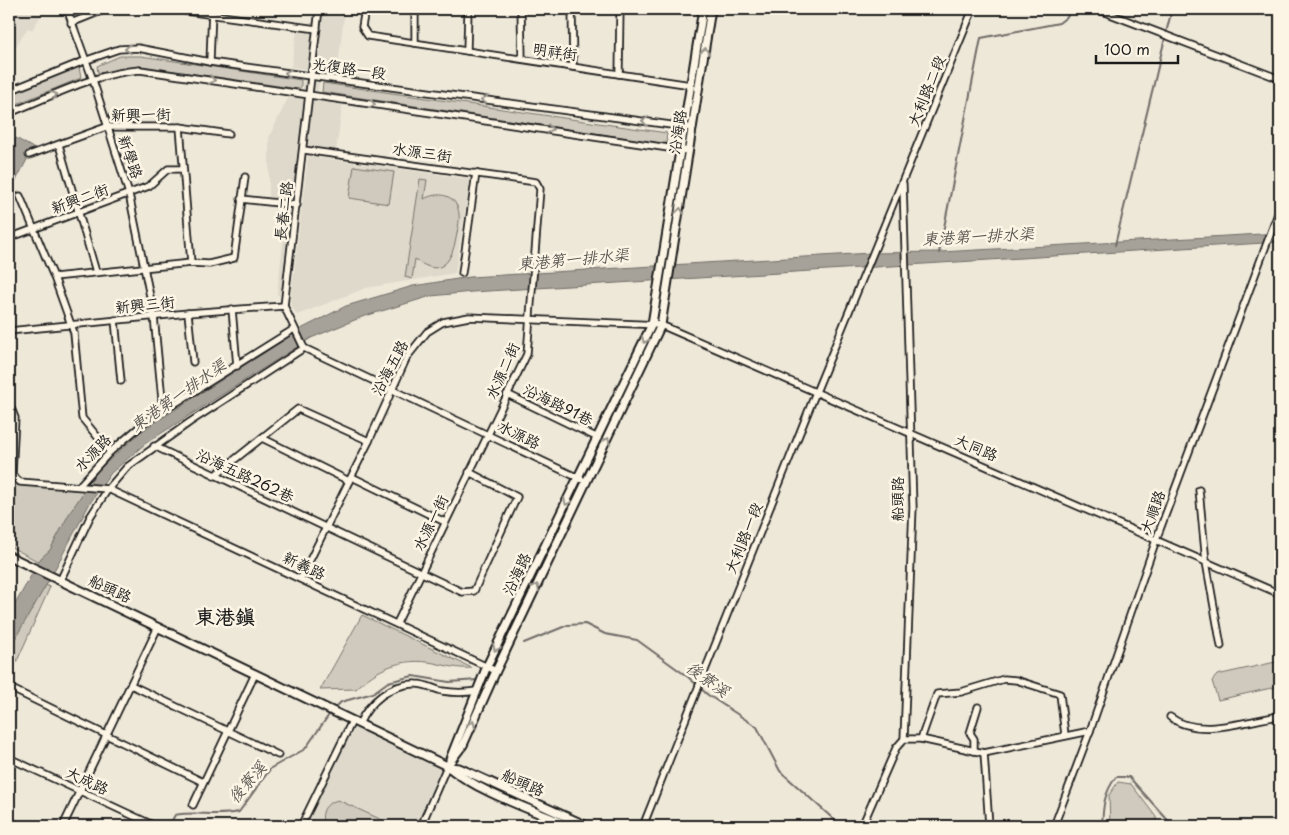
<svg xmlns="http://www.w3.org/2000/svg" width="1289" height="835" viewBox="0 0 1289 835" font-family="'Playpen Sans','LXGW WenKai TC',sans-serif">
  <rect width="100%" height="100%" fill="#eee8d9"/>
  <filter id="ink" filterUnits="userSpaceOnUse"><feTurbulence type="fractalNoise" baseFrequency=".02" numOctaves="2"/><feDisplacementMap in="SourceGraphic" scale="10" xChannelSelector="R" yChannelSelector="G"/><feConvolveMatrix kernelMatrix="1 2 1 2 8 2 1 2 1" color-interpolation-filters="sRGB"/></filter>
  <g filter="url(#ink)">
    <g fill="#ded9cb">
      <path d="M9,9H45L32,30L28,28L9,57Z"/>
      <path d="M316,9H345L337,72L321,70L317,97L343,100L335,159L306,155L289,297L277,295L288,200L269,197V137L290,94L302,95L305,69L291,67L298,24L314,26Z"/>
      <path d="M308,156L470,179L455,273L366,288L297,315L290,304Z"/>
      <path d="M353,726L440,769L416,826H314L308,823Z"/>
    </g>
    <g fill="#cfcabd" stroke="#76736c">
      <path d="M120,56H141L301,80V87L299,89L141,66L98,73L97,66Z"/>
      <path d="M76,67H79L81,78L9,107V93Z"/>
      <path d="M323,83L667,133L666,144L322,92Z"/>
      <path d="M354,166L394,172L389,204L349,198Z"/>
      <path d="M420,179L427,180L424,199C438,191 457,194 459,214C460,220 458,227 457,233C453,258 443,281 415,259L412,279L405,277Z"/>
      <path d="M9,483L89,488L43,564L9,546Z"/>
      <path d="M45,585L50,587L9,679V646Z"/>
      <path d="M362,615L472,668C458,669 448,666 434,663C403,657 377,668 356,689L320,690Z"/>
      <path d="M1280,661V686L1218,700L1212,681L1217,675Z"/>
      <path d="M1118,782L1131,784L1156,817L1157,826H1110L1109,795Z"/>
      <path d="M338,800L391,824L392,826H314L310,824L312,820L323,825C321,811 324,804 338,800Z"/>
    </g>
    <g fill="#a7a299" stroke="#6f6c67">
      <path d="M16,138L33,148L9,194V148Z"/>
      <path d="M1280,233V242L472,292L431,296L362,317L311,338L146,443L111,473L90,503L48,582L9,649V615L41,558L50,550L69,514L98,470L142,431L299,330L346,306L413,286L470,277L871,253L941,252Z"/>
    </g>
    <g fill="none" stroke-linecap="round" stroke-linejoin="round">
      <g stroke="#6f6c67" stroke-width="2">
        <path d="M1166,33L1172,9"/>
        <path d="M1115,245L1165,38"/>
        <path d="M939,253L981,38L1059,23L1068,16L1067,9"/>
        <path d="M524,643L568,625L585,624L605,634L637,640L688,677L708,695L757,727L780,771L841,826"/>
        <path d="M334,709L341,702L373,693L388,682L413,676L449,682L478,680"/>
        <path d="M170,824L175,815C198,811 215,817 239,812L271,768L305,749L331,712"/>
        <path d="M1102,826C1103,806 1104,793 1116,777H1129L1173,826"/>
      </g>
      <defs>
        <g id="minor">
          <path d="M67,9L93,80L129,194L154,316L163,410"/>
          <path d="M171,9L317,29"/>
          <path d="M319,9L284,306L304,348L587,482"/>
          <path d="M365,9L362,27L368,36L691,85"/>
          <path d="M521,9L522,59"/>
          <path d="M572,9L573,67"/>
          <path d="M1097,9L1280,79"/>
          <path d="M71,23L106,9"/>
          <path d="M415,43V9"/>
          <path d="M467,51L468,9"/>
          <path d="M210,62L212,9"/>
          <path d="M619,74L620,9"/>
          <path d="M9,91L84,61L119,49L138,48L210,62L303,75L693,128"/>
          <path d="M9,113C50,97 95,73 140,70L689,151"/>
          <path d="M180,127L191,263"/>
          <path d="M59,145L96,272"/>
          <path d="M304,150L536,182L540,189L527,354L397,623"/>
          <path d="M29,155L106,127H180L229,134"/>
          <path d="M903,184L913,507L904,739"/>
          <path d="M20,196L54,277L74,333L82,418L110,452"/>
          <path d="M241,199L297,205"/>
          <path d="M9,238L149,186L168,169H183"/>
          <path d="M462,273L476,173"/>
          <path d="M54,277L191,263L209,264L234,258L245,177"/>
          <path d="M232,309L237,366"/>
          <path d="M188,313L193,362"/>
          <path d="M115,320L121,381"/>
          <path d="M9,331L188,313L284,306"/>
          <path d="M507,394L598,438"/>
          <path d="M9,403L15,418L12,475L20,482L108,489L496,671"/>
          <path d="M262,438L349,481"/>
          <path d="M154,446L462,592L474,591L517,497L469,472"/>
          <path d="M214,476L298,409L369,441"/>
          <path d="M352,477L445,522"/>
          <path d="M79,486L110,452L144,423L294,329"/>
          <path d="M1199,490L1206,562L1221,646"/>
          <path d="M301,578L369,441L407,357L427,332L443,322L469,317L661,325L1280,594"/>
          <path d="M60,581L90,517L108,489L127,467L190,422L304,348"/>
          <path d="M131,685L278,755"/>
          <path d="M9,690L12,689L203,782"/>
          <path d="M1170,717C1199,739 1248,720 1280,716"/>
          <path d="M359,724C369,702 391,683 416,684C426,684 434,689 442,691C454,693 465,693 477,691"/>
          <path d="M921,739L937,694L961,692L1004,679L1016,680L1060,694L1065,735"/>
          <path d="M974,751V739L970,733L978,707"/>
          <path d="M984,753L989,826"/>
          <path d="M9,758L155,826"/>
          <path d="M193,805L255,674"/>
          <path d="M9,821L21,826"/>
          <path d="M63,826L158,627"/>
          <path d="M301,826L352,721"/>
          <path d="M421,826L447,766"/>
          <path d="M643,826L816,392L973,9"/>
          <path d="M862,826L896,748L904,739H921L984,753L1090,731"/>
          <path d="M1054,826L1090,731L1156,540L1280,208"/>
        </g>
        <g id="major">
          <path d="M9,556L447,766C480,793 531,809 570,826"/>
          <path d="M450,759L487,666L652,324L703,9"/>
          <path d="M447,766L463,745L496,671L661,325L711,9"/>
          <path d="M450,767L459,768L587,826"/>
        </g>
      </defs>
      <use href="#minor" stroke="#1c1c1c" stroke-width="9"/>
      <use href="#major" stroke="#1c1c1c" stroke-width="11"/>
      <use href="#minor" stroke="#fcf5e5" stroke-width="5.5"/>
      <use href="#major" stroke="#fcf5e5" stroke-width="7"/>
    </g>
    <defs><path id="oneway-chevron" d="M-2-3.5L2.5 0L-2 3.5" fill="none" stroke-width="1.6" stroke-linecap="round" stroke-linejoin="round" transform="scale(1.25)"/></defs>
    <g stroke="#97938b">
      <use href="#oneway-chevron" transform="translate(128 49) rotate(176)"/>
      <use href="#oneway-chevron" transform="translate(705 51) rotate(-82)"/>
      <use href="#oneway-chevron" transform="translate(288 73) rotate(-172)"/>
      <use href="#oneway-chevron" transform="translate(212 80) rotate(8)"/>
      <use href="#oneway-chevron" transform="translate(54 95) rotate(-21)"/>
      <use href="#oneway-chevron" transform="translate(484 100) rotate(-172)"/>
      <use href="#oneway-chevron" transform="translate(372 104) rotate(8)"/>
      <use href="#oneway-chevron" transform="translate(645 121) rotate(-172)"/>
      <use href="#oneway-chevron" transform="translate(550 129) rotate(8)"/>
      <use href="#oneway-chevron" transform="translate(680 211) rotate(-82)"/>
      <use href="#oneway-chevron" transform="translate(645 340) rotate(114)"/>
      <use href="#oneway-chevron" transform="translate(607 441) rotate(-65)"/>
      <use href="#oneway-chevron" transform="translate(567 502) rotate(116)"/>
      <use href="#oneway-chevron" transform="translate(536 587) rotate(-64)"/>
      <use href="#oneway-chevron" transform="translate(496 648) rotate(116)"/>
      <use href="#oneway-chevron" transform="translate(472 724) rotate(-67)"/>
    </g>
  </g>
  <g text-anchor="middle" stroke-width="5" stroke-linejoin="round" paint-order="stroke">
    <g font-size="15" fill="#1c1c1c" stroke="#fcf5e5">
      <text transform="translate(555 52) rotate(8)" y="5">明祥街</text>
      <text transform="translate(349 69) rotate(8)" y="5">光復路一段</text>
      <text transform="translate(927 91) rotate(-68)" y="5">大利路二段</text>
      <text transform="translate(141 115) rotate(-1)" y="5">新興一街</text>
      <text transform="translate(678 132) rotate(-81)" y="5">沿海路</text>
      <text transform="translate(422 153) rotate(8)" y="5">水源三街</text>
      <text transform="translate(130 157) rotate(71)" y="5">新學路</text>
      <text transform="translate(80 199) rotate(-20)" y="5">新興二街</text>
      <text transform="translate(284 211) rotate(-83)" y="5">長春二路</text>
      <text transform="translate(145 305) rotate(-6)" y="5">新興三街</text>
      <text transform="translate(390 368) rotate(-62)" y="5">沿海五路</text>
      <text transform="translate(503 371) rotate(-66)" y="5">水源二街</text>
      <text transform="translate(558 405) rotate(26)" y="5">沿海路91巷</text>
      <text transform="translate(519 435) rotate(26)" y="5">水源路</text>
      <text transform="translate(976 448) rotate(23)" y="5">大同路</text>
      <text transform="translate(93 453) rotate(-46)" y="5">水源路</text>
      <text transform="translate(245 476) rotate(25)" y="5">沿海五路262巷</text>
      <text transform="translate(898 499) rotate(-90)" y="5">船頭路</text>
      <text transform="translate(1153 512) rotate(-70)" y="5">大順路</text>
      <text transform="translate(431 523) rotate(-64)" y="5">水源一街</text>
      <text transform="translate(744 538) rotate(-68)" y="5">大利路一段</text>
      <text transform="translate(304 566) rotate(25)" y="5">新義路</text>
      <text transform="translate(517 574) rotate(-64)" y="5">沿海路</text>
      <text transform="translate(110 589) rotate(25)" y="5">船頭路</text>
      <text transform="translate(87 781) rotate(25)" y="5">大成路</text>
      <text transform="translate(523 783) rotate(24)" y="5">船頭路</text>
    </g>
    <g font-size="16" font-style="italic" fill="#5b5854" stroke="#fcf5e5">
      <text transform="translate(978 236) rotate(-3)" y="6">東港第一排水渠</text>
      <text transform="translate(573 259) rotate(-5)" y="6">東港第一排水渠</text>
      <text transform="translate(178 395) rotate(-35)" y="6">東港第一排水渠</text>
      <text transform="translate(708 679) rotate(36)" y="6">後寮溪</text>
      <text transform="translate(247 782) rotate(-49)" y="6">後寮溪</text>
    </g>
    <g font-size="20" font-weight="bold" fill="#1c1c1c" stroke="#fcf5e5">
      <text x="225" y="624">東港鎮</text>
    </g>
  </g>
  <rect width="1289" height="835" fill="none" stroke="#fcf5e5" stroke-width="30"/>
  <rect x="15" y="15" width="1259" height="805" fill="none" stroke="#1c1c1c" stroke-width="2" filter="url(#ink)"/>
  <path d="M1096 55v8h82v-8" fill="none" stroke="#1c1c1c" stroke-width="2.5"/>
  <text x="1104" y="55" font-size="15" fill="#1c1c1c" stroke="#fcf5e5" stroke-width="4" paint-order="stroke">100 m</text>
</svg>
